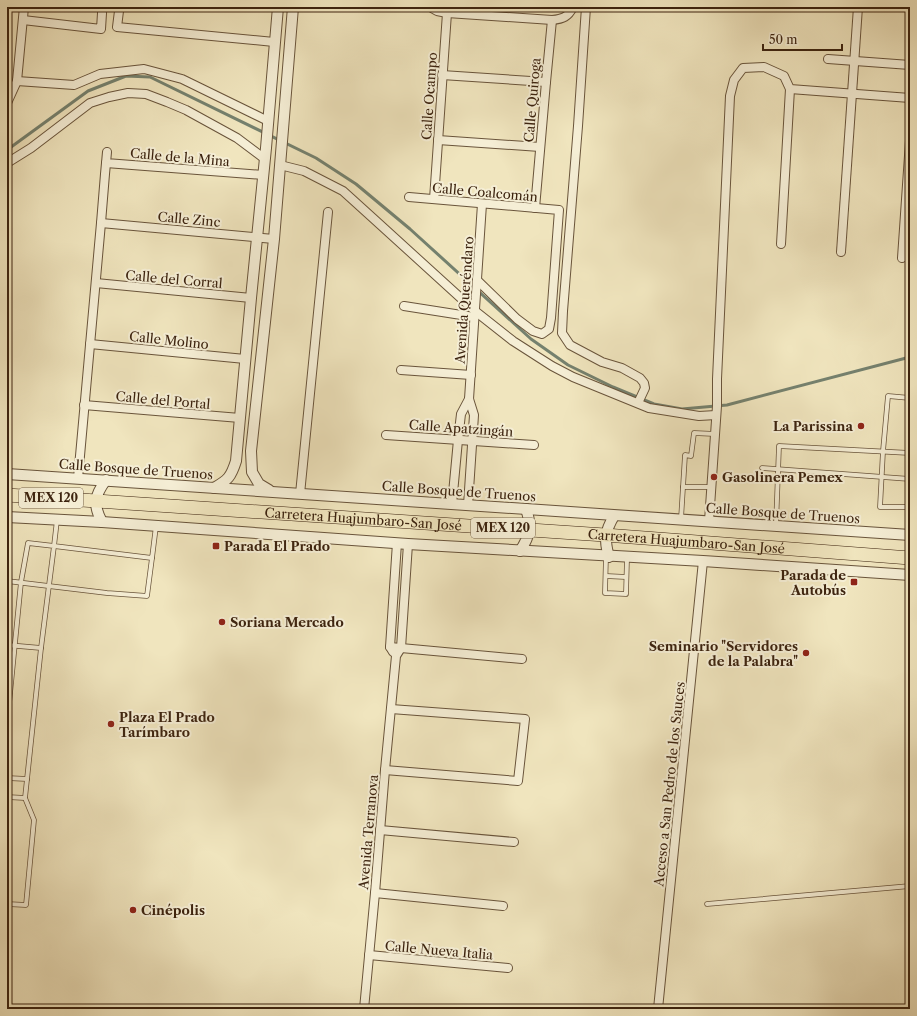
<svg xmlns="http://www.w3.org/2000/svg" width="917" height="1016" viewBox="0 0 917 1016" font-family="'Libre Caslon Text',serif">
  <rect width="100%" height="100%" fill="#f0e5be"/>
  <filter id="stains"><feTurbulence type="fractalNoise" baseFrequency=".005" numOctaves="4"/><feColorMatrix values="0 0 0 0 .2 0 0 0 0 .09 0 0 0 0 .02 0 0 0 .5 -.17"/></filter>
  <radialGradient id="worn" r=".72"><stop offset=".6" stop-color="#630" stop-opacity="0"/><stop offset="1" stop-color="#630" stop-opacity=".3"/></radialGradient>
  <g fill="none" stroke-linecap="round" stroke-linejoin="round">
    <path stroke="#75816e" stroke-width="3" d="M7,150L88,91L126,76L150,77L316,158L356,184L410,229L531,339L568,365L613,387L654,404L682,409L727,405L910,357"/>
    <defs>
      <g id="service">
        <path d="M910,398L888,396L883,451L880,507H910"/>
        <path d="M762,468L910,479"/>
        <path d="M683,487H711"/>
        <path d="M681,519L685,455L691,456L694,433L715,434"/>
        <path d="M57,520L54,546L152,558L156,526"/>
        <path d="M776,525L779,446L910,453"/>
        <path d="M606,556L605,593L626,594L627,558"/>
        <path d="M606,576L626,577"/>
        <path d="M7,581L107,593L147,596L152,558"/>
        <path d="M7,645L41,648"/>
        <path d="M7,724L21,582L28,543L54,546L41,648L25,798L34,820L26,905L7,904"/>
        <path d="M7,778L27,779"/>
        <path d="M7,797L25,798"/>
        <path d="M7,812L8,797"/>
        <path d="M707,904L910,886"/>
      </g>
      <g id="minor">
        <path d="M430,7L437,11L447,13L552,20C563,19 568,17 573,7"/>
        <path d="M586,7L578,126L563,311L562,333L570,345L602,362L622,368L640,378L644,383L645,388L638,403"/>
        <path d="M119,11L117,27L274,42"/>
        <path d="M23,20L101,29L102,13"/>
        <path d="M828,59L910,65"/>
        <path d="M442,75L546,82"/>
        <path d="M17,81L74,85L100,74L144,69L182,79L268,121"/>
        <path d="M7,103L17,81L24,7"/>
        <path d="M438,140L540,147"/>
        <path d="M107,152L106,163L263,175"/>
        <path d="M7,163L31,148L90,103L109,97L128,93L146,94L167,102L186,110L237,138L265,159"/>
        <path d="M280,165L304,171L343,191L375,220L475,311L513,341L552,366L573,377L649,408L699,416L716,415"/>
        <path d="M409,197L559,210L551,318L549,329L542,334L533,331L517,319L477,280"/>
        <path d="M434,199L447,13"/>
        <path d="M535,208L546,82L552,20"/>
        <path d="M101,223L274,239"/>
        <path d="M781,244L790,89"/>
        <path d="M841,252L858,7"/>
        <path d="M902,258L910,141"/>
        <path d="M96,283L251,298"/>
        <path d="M404,306L474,317"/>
        <path d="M90,344L245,359"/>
        <path d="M401,370L471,375"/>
        <path d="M84,405L240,418"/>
        <path d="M386,435L534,445"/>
        <path d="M78,478L101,223L105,174L106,163"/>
        <path d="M300,494L328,212"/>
        <path d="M452,504L458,440L461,414L469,399"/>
        <path d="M468,505L474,415L469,399L482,204"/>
        <path d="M709,521L717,406V379L730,96L734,80L743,68L764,67L784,76L790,89L910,98"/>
        <path d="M390,647L522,659"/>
        <path d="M393,652L390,647L397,543"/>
        <path d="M385,770L518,781L525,719L391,709"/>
        <path d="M380,830L514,842"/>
        <path d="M375,893L503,906"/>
        <path d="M369,955L508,968"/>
        <path d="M364,1009L375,893L385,770L396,656L401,648L408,544"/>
        <path d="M658,1009L703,561"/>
      </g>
      <g id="tertiary">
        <path d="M7,474L910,535"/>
        <path d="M214,488C228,480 231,477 236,461L251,298L266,148L278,7"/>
        <path d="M269,490L259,484L252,472L251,451L274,239L293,7"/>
        <path d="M7,517L102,522L408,544L703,561L910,575"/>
        <path d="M102,522C93,505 94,496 106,480"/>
        <path d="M520,551C530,536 532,526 526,509"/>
        <path d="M609,557C604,540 605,531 614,516"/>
      </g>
      <g id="primary">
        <path id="s1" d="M7,495L605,535L910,558"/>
      </g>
    </defs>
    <use href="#service" stroke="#69543b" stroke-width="5.5"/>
    <use href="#minor" stroke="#69543b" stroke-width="10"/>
    <use href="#tertiary" stroke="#69543b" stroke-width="12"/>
    <use href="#primary" stroke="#3c230f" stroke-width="14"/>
    <use href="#service" stroke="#f5eed5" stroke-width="4"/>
    <use href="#minor" stroke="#f5eed5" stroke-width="8"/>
    <use href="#tertiary" stroke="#f5eed5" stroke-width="10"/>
    <use href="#primary" stroke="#f0e5be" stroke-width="13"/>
  </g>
  <g fill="#8f2418" stroke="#f5eed5" stroke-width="1.5">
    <circle cx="861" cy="426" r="4"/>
    <circle cx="714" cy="477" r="4"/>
    <rect x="212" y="542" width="8" height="8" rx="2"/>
    <rect x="850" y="578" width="8" height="8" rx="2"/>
    <circle cx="222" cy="622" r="4"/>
    <circle cx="806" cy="653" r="4"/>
    <circle cx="111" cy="724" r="4"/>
    <circle cx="133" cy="910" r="4"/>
  </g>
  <g text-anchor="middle" stroke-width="4" stroke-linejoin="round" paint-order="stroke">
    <g fill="#f5eed5" stroke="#74604a" stroke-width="1">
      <rect x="19" y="488" width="64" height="20" rx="3"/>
      <rect x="471" y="518" width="64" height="20" rx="3"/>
    </g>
    <g font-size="12" font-weight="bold" fill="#3c230f">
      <text x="51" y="502">MEX 120</text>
      <text x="503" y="532">MEX 120</text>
    </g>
    <g font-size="13" fill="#3c230f" stroke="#f5eed5">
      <text transform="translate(429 96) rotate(-86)" y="5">Calle Ocampo</text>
      <text transform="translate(532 100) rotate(-85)" y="5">Calle Quiroga</text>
      <text transform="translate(180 157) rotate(5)" y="5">Calle de la Mina</text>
      <text transform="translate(485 192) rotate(5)" y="5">Calle Coalcomán</text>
      <text transform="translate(189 219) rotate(5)" y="5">Calle Zinc</text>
      <text transform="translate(174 279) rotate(5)" y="5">Calle del Corral</text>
      <text transform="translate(464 300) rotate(-86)" y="5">Avenida Queréndaro</text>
      <text transform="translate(169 340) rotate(6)" y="5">Calle Molino</text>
      <text transform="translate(163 400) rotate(5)" y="5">Calle del Portal</text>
      <text transform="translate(461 428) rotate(4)" y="5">Calle Apatzingán</text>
      <text transform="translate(136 469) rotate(4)" y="5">Calle Bosque de Truenos</text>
      <text transform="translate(459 491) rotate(4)" y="5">Calle Bosque de Truenos</text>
      <text transform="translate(783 513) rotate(4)" y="5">Calle Bosque de Truenos</text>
      <text dy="5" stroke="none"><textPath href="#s1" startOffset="357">Carretera Huajumbaro-San José</textPath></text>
      <text dy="5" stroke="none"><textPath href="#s1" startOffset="681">Carretera Huajumbaro-San José</textPath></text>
      <text transform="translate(669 784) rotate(-84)" y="5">Acceso a San Pedro de los Sauces</text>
      <text transform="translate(368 832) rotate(-85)" y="5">Avenida Terranova</text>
      <text transform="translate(439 950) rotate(5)" y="5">Calle Nueva Italia</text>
    </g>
    <g font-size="13" font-weight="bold" fill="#3c230f" stroke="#f5eed5" text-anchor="start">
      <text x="853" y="431" text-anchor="end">La Parissina</text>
      <text x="722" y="482">Gasolinera Pemex</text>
      <text x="224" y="551">Parada El Prado</text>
      <text x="846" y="580" text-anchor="end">Parada de<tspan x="846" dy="15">Autobús</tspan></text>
      <text x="230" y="627">Soriana Mercado</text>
      <text x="798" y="651" text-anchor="end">Seminario "Servidores<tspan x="798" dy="15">de la Palabra"</tspan></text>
      <text x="119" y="722">Plaza El Prado<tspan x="119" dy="15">Tarímbaro</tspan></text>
      <text x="141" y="915">Cinépolis</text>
    </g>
  </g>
  <rect width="917" height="1016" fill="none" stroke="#f0e5be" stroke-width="24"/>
  <rect x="8" y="8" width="901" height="1000" fill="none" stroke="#3c230f" stroke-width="2"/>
  <rect x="12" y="12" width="893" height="992" fill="none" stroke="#3c230f"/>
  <path d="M763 44v6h79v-6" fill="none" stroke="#3c230f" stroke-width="2"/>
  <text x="769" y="44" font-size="12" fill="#3c230f" stroke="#f5eed5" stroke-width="3" paint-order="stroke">50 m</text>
  <rect width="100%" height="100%" filter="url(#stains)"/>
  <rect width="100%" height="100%" fill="url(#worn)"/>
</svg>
